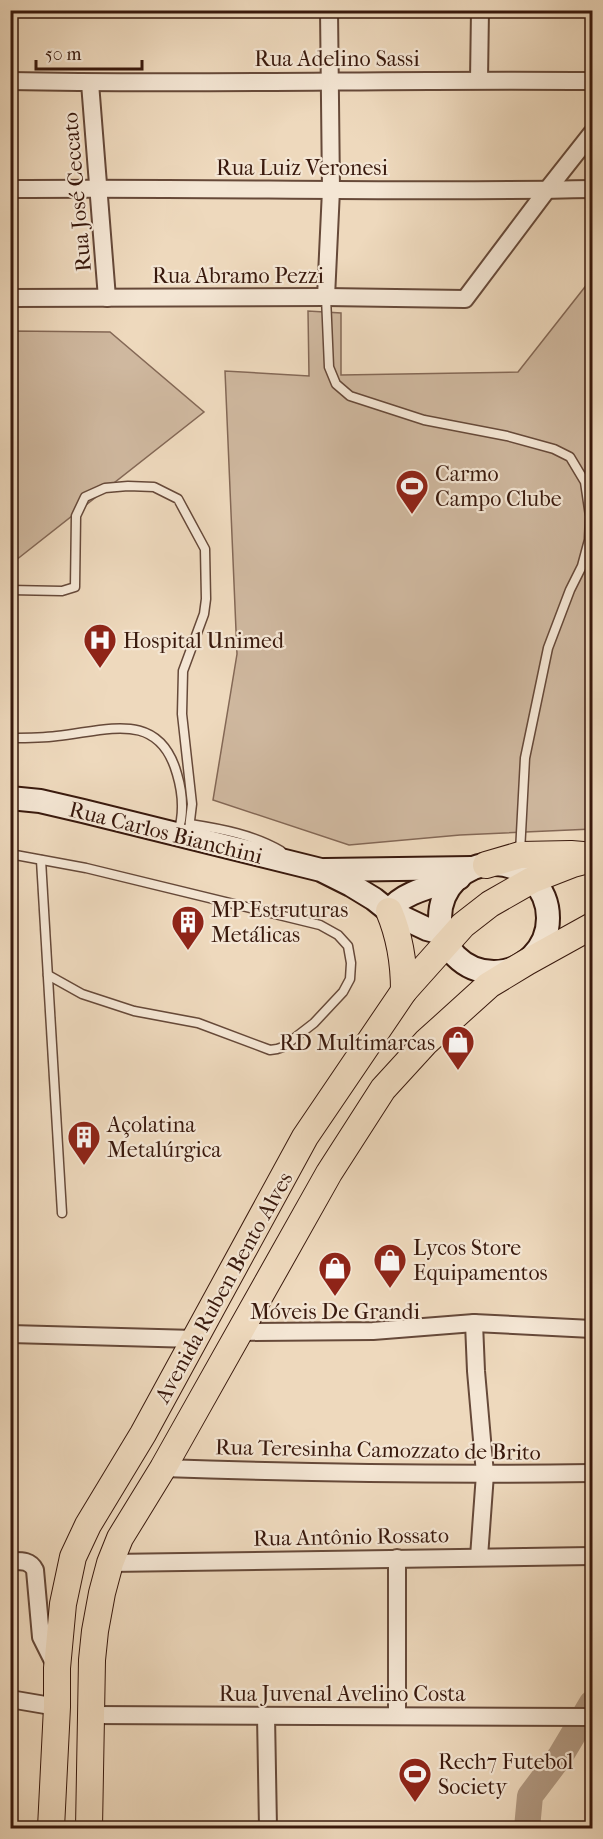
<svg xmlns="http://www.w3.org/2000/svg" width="603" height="1839" viewBox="0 0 603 1839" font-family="'IM FELL French Canon',serif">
  <rect width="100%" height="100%" fill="#eed9bd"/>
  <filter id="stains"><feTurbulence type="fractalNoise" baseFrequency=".00333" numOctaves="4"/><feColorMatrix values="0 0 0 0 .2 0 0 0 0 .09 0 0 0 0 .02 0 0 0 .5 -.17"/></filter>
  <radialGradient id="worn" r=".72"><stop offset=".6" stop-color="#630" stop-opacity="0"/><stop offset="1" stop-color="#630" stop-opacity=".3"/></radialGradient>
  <g fill="#cfb89f" stroke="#846856" stroke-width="1.5">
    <path d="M592,278V829L460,835L349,845L213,800L237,654L225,371L309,376L308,311L341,313V375L518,372Z"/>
    <path d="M11,331L110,332L204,412L11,564Z"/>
  </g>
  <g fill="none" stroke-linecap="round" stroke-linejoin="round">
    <path stroke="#b09881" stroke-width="26" d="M527,1828L530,1796L561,1755L592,1703"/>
    <defs>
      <g id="lane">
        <path d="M326,297L329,367L336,384L350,396L424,420L507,436L554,449L570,457L585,482L590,516L589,540L582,566L570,590L548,648L525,758L520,852"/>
        <path d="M10,590L62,591L75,587L76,516L85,497L105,488L128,486L154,487L178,499L205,549L206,599L204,614L183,671L182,714L192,804L188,837"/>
        <path d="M10,738C26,738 42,738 57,736C106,731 159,709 177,774C183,794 184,814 178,833"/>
        <path d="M190,824C222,829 254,835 281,851"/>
        <path d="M10,854L86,868L320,925L338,935L348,946L351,963L350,979L343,992L314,1023L283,1047L277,1049L270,1050L198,1023L134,1011L82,994L48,975"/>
        <path d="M41,860L62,1213"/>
      </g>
      <g id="street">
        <path d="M479,80L480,10"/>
        <path d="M10,81C204,85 399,79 592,81"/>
        <path d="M90,83L107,298"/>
        <path d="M10,189C204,187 398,193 592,189"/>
        <path d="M326,297L331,190L329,10"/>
        <path d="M10,298L326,297L465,299L547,190L592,133"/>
        <path d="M474,1323L476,1371L485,1474L479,1557"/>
        <path d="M239,1332L373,1331L474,1323L592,1329"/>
        <path d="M10,1334L195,1339"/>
        <path d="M163,1468C306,1473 449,1475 592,1473"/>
        <path d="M397,1558V1716"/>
        <path d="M10,1561C21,1561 30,1560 35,1570L41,1637L55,1665"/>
        <path d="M110,1563L592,1556"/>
        <path d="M10,1699L57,1707"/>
        <path d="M91,1715L592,1717"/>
        <path d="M266,1716L268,1828"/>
      </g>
      <g id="secondary">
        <path d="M10,798L40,801L83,811L321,870L351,885L374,899L389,911L427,929L442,933"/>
        <circle cx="494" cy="918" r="54"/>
        <path d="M325,870L472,868"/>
        <path d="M389,911C403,891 436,886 459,878"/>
      </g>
      <g id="primary">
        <path d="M486,865L520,855L571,854L583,855"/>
        <path d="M389,911C400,937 404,962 404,991"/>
        <path d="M51,1828L57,1707V1668L63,1604L73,1557L88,1525L143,1434L305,1137L404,991L463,925L490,904L532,880L573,864L592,859"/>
        <path d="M89,1828L92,1660L95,1631L102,1593L110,1563L120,1538L163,1468L329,1173L383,1089L426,1042L489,985L527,962L592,926"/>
      </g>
    </defs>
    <use href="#lane" stroke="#664939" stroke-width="11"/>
    <use href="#street" stroke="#664939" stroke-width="20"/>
    <use href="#secondary" stroke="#39190d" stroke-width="26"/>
    <use href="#primary" stroke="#39190d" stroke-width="28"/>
    <use href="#lane" stroke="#f4e6d4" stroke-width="8"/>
    <use href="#street" stroke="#f4e6d4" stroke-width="16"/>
    <use href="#secondary" stroke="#f4e6d4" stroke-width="22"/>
    <use href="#primary" stroke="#eed9bd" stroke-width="26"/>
  </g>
  <defs>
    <symbol id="stadium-pin" viewBox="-11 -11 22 30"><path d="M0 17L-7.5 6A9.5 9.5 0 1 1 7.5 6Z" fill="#8f2418" stroke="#f4e6d4"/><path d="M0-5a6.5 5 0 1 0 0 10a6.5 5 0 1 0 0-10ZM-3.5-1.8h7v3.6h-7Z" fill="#fff"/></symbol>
    <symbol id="hospital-pin" viewBox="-11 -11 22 30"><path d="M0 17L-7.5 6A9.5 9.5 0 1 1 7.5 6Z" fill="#8f2418" stroke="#f4e6d4"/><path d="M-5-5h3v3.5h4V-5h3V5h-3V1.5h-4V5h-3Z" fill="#fff"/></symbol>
    <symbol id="building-pin" viewBox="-11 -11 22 30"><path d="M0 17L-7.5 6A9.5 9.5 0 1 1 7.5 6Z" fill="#8f2418" stroke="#f4e6d4"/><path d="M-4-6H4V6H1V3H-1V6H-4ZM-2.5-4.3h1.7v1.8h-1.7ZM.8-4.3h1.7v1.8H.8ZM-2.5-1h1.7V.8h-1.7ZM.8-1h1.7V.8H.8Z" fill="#fff"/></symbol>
    <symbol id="shop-pin" viewBox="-11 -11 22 30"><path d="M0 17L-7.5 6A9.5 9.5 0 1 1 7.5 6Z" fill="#8f2418" stroke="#f4e6d4"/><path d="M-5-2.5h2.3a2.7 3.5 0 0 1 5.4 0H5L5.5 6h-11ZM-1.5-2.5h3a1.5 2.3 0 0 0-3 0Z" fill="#fff"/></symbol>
  </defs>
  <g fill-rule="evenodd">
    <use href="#stadium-pin" x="393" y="467" width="38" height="52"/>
    <use href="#hospital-pin" x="81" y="621" width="38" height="52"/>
    <use href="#building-pin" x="169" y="903" width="38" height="52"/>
    <use href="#shop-pin" x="439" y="1023" width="38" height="52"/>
    <use href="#building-pin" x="65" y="1118" width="38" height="52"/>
    <use href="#shop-pin" x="371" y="1241" width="38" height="52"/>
    <use href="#shop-pin" x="316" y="1249" width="38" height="52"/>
    <use href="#stadium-pin" x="396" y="1755" width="38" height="52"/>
  </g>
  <g text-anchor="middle" stroke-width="4.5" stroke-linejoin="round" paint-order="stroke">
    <g font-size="22" fill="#39190d" stroke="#f4e6d4">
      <text x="337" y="66">Rua Adelino Sassi</text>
      <text x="302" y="175">Rua Luiz Veronesi</text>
      <text transform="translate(76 192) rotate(-95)" y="8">Rua José Ceccato</text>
      <text x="238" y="283">Rua Abramo Pezzi</text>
      <text transform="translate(166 832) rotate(14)" y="8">Rua Carlos Bianchini</text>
      <text transform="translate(223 1287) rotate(-61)" y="8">Avenida Ruben Bento Alves</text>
      <text transform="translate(378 1449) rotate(1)" y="8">Rua Teresinha Camozzato de Brito</text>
      <text transform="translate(351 1536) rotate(-1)" y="8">Rua Antônio Rossato</text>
      <text x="342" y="1701">Rua Juvenal Avelino Costa</text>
    </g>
    <g font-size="22" fill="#39190d" stroke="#f4e6d4" text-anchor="start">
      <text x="435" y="481">Carmo<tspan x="435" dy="25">Campo Clube</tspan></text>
      <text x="123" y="648">Hospital Unimed</text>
      <text x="211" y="917">MP Estruturas<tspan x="211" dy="25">Metálicas</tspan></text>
      <text x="435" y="1050" text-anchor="end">RD Multimarcas</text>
      <text x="107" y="1132">Açolatina<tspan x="107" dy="25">Metalúrgica</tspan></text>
      <text x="413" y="1255">Lycos Store<tspan x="413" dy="25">Equipamentos</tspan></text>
      <text x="335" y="1319" text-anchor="middle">Móveis De Grandi</text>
      <text x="438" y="1769">Rech7 Futebol<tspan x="438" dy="25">Society</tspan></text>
    </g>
  </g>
  <rect width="603" height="1839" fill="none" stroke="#eed9bd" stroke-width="36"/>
  <rect x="12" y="12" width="579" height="1815" fill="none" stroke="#39190d" stroke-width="3"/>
  <rect x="18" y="18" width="567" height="1803" fill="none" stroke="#39190d" stroke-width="1.5"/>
  <path d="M36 60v9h106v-9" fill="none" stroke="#39190d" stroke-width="3"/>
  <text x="45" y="60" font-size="18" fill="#39190d" stroke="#f4e6d4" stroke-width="4.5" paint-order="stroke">50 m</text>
  <rect width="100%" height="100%" filter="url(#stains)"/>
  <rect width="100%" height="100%" fill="url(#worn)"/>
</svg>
